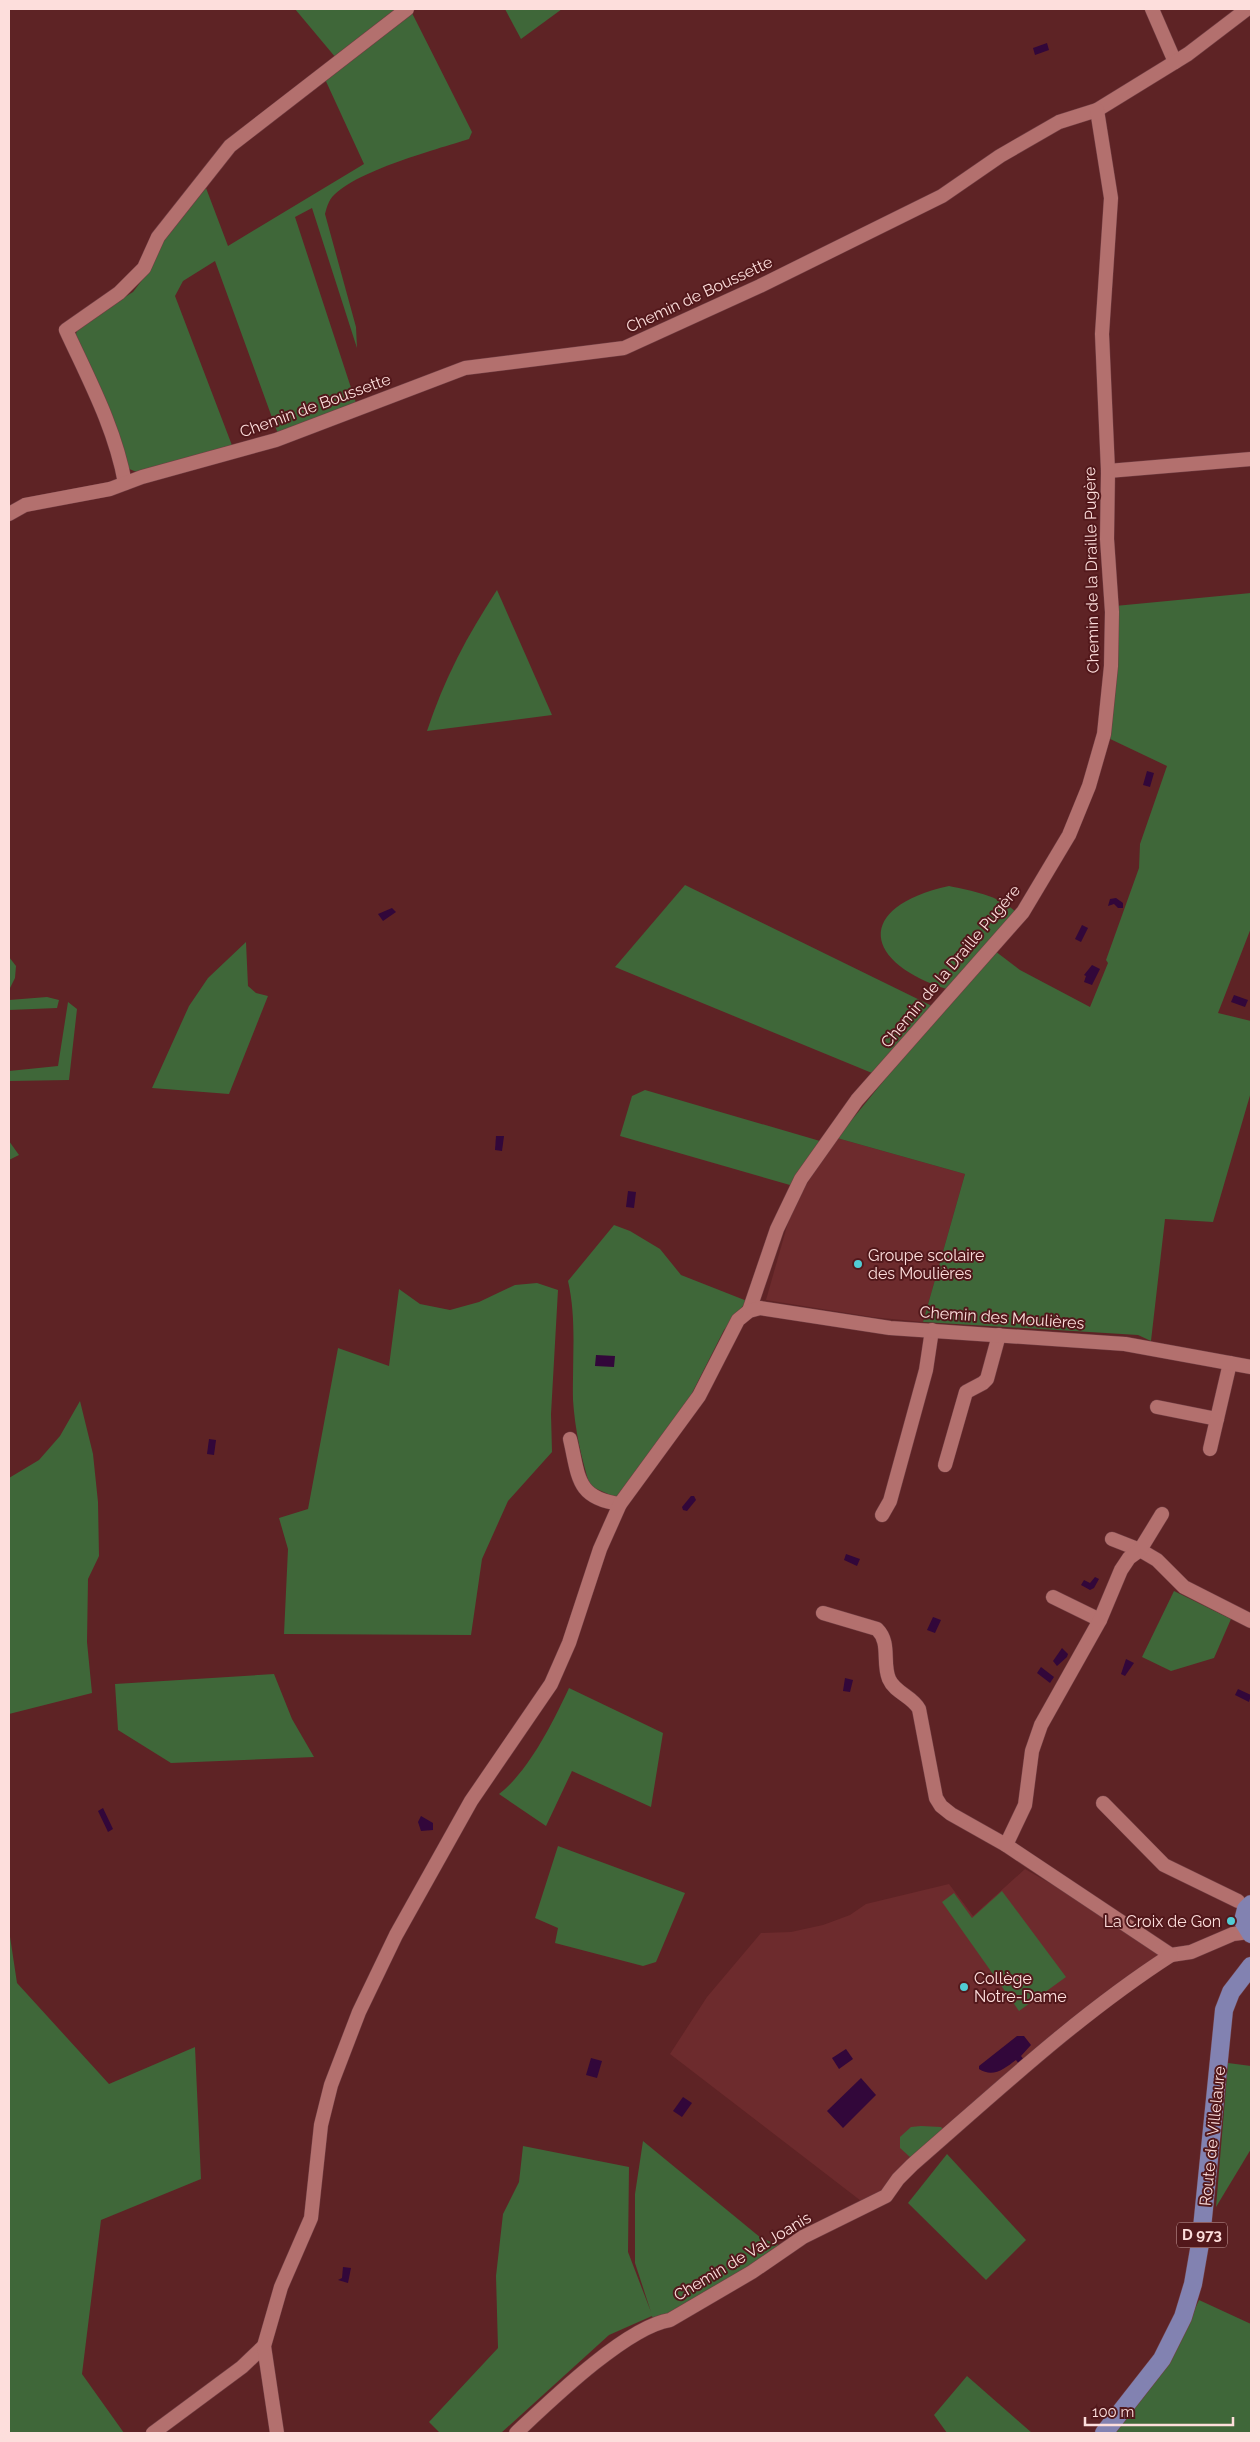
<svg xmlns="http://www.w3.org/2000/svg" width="1260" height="2442" viewBox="0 0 1260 2442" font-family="Raleway,sans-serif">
  <rect width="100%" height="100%" fill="#5e2325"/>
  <g fill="#6d2b2d">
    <path d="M837,1138L965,1174L923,1322L872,1317L766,1300L793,1205Z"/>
    <path d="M1025,1869L1100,1912L1165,1958L930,2154L865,2204L670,2054L707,1997L761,1933L791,1932L823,1925L850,1915L866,1904L949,1884L973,1916Z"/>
  </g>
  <g fill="#3f6739">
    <path d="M295,9H398L336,58Z"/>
    <path d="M505,9H562L521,39Z"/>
    <path d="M412,13L472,132L469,139C438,149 343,174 329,202C327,206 326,210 325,214L356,327L357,348L312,208L295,217L356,403L278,434L215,261L183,281L175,296L233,448L139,473L127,468L74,342L78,326L133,292L149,271L167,234L206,188L228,246L364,164L324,77Z"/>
    <path d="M497,590L552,715L427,731C444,679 467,636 497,590Z"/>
    <path d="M1251,593V928L1218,1013L1251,1021V1092L1213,1222L1165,1219L1151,1341L1138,1335L923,1322L965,1174L837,1138L890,1073L995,951L1020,970L1090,1007L1108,963L1106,960L1139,868L1140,844L1167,766L1106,737L1115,606Z"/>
    <path d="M685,885L932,1006L872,1073L615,967Z"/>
    <path d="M949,886C972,891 998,895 1016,912L950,990C863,964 853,907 949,886Z"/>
    <path d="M246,942L248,986L256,993L268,996L229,1094L152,1088L189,1006L208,978Z"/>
    <path d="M9,957L16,966L15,978L9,990Z"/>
    <path d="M47,997L59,1000L57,1008L9,1010V1000Z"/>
    <path d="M68,1002L77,1009L69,1080L9,1081V1071L58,1066Z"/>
    <path d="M645,1090L820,1141L790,1185L620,1136L632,1096Z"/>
    <path d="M9,1141L19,1155L9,1160Z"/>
    <path d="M614,1225L630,1231L660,1249L681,1275L747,1301L724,1330L689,1399L617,1498L590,1486C581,1457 575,1430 573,1400C572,1360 577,1320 568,1281Z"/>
    <path d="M537,1283L558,1290L551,1414L552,1452L508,1501L482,1559L471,1635L284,1634L288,1549L279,1518L308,1509L338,1348L389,1366L399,1289L420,1304L450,1310L479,1302L515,1285Z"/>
    <path d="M80,1401L93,1454L98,1502L99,1556L88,1579L87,1642L92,1693L9,1714V1478L39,1460L60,1436Z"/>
    <path d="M1174,1591L1231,1619L1214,1658L1171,1671L1142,1657Z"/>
    <path d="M274,1674L292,1719L314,1757L171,1763L118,1730L115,1684Z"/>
    <path d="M569,1688L663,1733L651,1807L572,1771L546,1826L499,1794C529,1771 553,1722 569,1688Z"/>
    <path d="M558,1846L685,1893L656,1962L643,1966L555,1943L558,1928L535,1918Z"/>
    <path d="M1002,1891L1066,1977L1019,2011L942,1902L954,1893L972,1918Z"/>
    <path d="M9,1930L17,1983L109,2084L195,2047L201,2179L101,2220L82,2374L124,2433H9Z"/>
    <path d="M1228,2063L1251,2066V2149L1216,2207Z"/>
    <path d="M921,2126L941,2127L943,2129L915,2156L910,2157L900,2148V2137L911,2127Z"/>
    <path d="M643,2141L761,2238L784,2247L666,2317L653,2319L652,2316L609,2335L501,2433H440L429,2422L498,2348L496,2276L503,2214L519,2182L523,2146L629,2167L628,2252L651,2312L635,2263V2194Z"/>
    <path d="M947,2154L1026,2240L986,2280L908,2203Z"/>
    <path d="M1199,2300L1251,2324V2433H1113L1172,2359Z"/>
    <path d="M967,2376L1032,2433H947L934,2415Z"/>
  </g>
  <g fill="#32073a">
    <path d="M1047,43L1049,50L1035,55L1033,48Z"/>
    <path d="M1147,771L1154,773L1150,787L1143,785Z"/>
    <path d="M1116,898L1123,903V908H1118L1114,904L1108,906L1110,899Z"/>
    <path d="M392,908L396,912L383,921L378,914Z"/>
    <path d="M1082,925L1088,928L1081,942L1075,939Z"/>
    <path d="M1092,965L1100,969L1092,985L1084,982L1086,976L1084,975Z"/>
    <path d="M1234,995L1248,1000L1245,1007L1231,1002Z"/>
    <path d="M496,1136H504L502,1151L495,1150Z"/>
    <path d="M628,1191L636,1192L634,1208L626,1207Z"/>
    <path d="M596,1355L615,1356L614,1367L595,1366Z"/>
    <path d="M209,1439L216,1440L214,1455L207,1454Z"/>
    <path d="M691,1496H694L696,1500L687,1511L683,1510L682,1507Z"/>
    <path d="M846,1554L860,1559L857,1566L844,1560Z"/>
    <path d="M1095,1577L1099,1579L1094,1588L1090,1590L1081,1585L1084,1580L1090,1583Z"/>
    <path d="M933,1617L941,1620L935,1633L927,1630Z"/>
    <path d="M1062,1648L1068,1654L1067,1657L1057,1666L1053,1661Z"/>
    <path d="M1126,1659L1134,1663L1125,1676L1121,1674Z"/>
    <path d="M1041,1667L1054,1677L1050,1683L1037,1673Z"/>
    <path d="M845,1678L853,1680L850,1692L843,1691Z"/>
    <path d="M1238,1689L1251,1695L1249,1702L1235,1695Z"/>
    <path d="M103,1808L113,1829L108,1832L98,1811Z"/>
    <path d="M421,1816L433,1823V1830L421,1831L418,1822Z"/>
    <path d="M1017,2036H1024L1031,2045L1021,2056L1024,2060L1019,2064L1016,2060C1004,2069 993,2078 979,2069V2066Z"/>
    <path d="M846,2049L853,2059L839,2069L832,2058Z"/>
    <path d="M591,2058L602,2061L597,2078L586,2075Z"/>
    <path d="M861,2078L876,2095L843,2128L827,2111Z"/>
    <path d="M683,2097L692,2103L682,2117L673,2111Z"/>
    <path d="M343,2267L351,2268L348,2283L338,2280L342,2278Z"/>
  </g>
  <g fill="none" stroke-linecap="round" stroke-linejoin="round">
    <defs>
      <g id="minor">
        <path d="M1152,9L1175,62"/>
        <path d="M1108,471L1251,459"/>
        <path d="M125,483C115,428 89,380 66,330L119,293L144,268L158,237L230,146L407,9"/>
        <path d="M9,514L25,505L110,489L142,477L276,440L465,368L624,348L760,286L942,196L1000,156L1059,122L1097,110L1188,54L1247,9"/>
        <path d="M749,1311L777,1229L801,1179L857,1100L1023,912L1069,835L1089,786L1104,734L1111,666L1112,612L1107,539L1108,471L1102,334L1111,198L1097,110"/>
        <path d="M1157,1407L1217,1419"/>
        <path d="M570,1439C579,1477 576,1498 620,1504"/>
        <path d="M1210,1449L1230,1363"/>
        <path d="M945,1465L966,1392L983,1383L987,1379L999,1335"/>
        <path d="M882,1515L890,1501L926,1370L932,1330"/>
        <path d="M1112,1539L1140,1550L1157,1560L1184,1587L1251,1621"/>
        <path d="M1053,1597L1100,1620"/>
        <path d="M823,1613L877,1629C891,1643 882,1662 889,1679C895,1693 912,1696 919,1709L936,1798L941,1806L951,1814L1006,1845L1171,1955L1191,1952L1233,1934L1249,1932"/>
        <path d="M1103,1803L1164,1865L1238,1901"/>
        <path d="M1006,1845L1025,1805L1032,1751L1041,1725L1100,1620L1121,1570L1129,1558L1140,1550L1162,1514"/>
        <path d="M153,2433L242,2367L264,2346"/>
        <path d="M277,2433L264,2346L281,2287L311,2218L321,2125L331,2085L359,2012L396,1935L471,1801L551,1684L569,1643L600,1549L620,1504L699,1396L738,1320L749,1311L760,1308L890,1328L1125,1344L1251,1367"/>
        <path d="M516,2433C549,2402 626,2327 670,2320L752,2272L803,2237L886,2196L898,2179L912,2165C996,2092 1078,2015 1171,1955"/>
      </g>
      <g id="major">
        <path d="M1251,1904L1246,1909L1243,1921L1251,1934"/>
        <path d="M1104,2433L1162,2359L1183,2317L1193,2284L1201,2238L1224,2010L1231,1992L1251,1966"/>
      </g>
    </defs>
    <use href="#minor" stroke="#713e43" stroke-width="15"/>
    <use href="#major" stroke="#713e43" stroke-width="19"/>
    <use href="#minor" stroke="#b3706e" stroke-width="14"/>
    <use href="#major" stroke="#8282b1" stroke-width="18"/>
  </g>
  <g fill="#51ccd4" stroke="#52181b" stroke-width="2">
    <circle cx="858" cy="1264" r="5"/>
    <circle cx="1231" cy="1921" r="5"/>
    <circle cx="964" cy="1987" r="5"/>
  </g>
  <g text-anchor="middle" stroke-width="4" stroke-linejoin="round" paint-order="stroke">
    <rect fill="#52181b" stroke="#caa3a2" stroke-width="1" x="1177" y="2222.5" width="50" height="25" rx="4"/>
    <g font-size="15" font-weight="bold" fill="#fddedc">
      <text x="1202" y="2240">D 973</text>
    </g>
    <g font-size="16" fill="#fddedc" stroke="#52181b">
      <text transform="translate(699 294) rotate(-25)" y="6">Chemin de Boussette</text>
      <text transform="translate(315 405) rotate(-20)" y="6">Chemin de Boussette</text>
      <text transform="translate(1091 570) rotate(-91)" y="6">Chemin de la Draille Pugère</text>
      <text transform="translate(950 966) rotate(-50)" y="6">Chemin de la Draille Pugère</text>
      <text transform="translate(1002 1317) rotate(4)" y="6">Chemin des Moulières</text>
      <text transform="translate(1212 2136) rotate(-84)" y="6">Route de Villelaure</text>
      <text transform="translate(742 2256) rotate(-31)" y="6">Chemin de Val Joanis</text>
    </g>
    <g font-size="16" fill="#fddedc" stroke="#52181b" text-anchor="start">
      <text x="868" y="1261">Groupe scolaire<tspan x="868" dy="18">des Moulières</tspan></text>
      <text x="1221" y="1927" text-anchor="end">La Croix de Gon</text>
      <text x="974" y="1984">Collège<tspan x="974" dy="18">Notre-Dame</tspan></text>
    </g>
  </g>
  <rect width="1260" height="2442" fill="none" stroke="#fddedc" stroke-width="20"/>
  <path d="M1085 2417v8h148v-8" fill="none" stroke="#fddedc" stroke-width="2.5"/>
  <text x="1092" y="2417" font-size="15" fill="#fddedc" stroke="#52181b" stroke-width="4" paint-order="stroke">100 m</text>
</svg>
